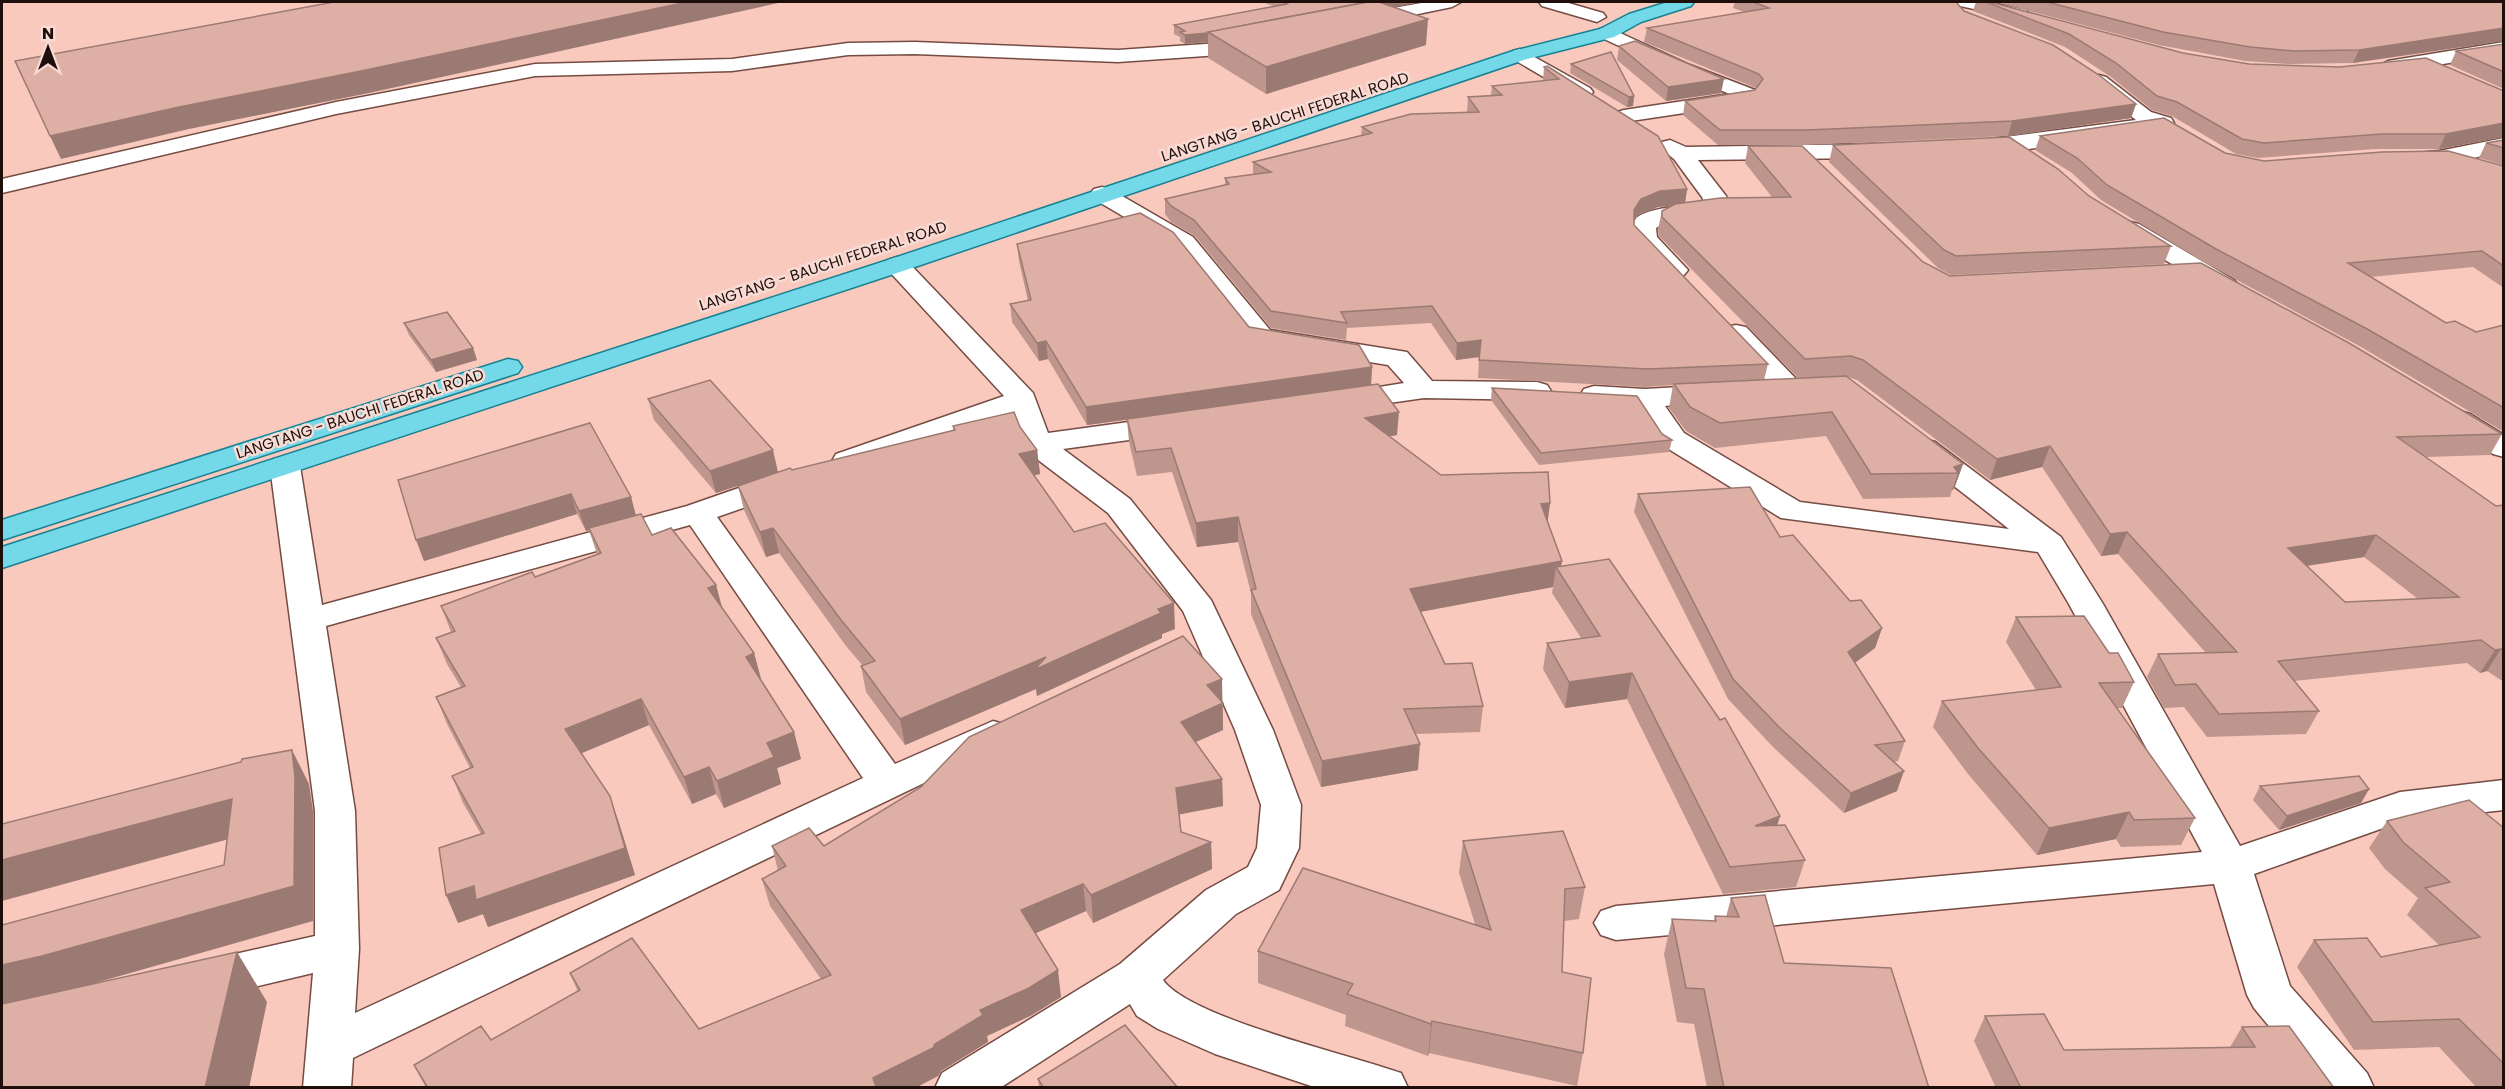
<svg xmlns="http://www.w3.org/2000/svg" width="2505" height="1089" viewBox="0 0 2505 1089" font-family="Poppins,sans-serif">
  <rect width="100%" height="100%" fill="#fac9be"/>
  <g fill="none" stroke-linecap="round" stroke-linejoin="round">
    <defs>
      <g id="minor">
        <path d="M1427,2H1461L1452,7L1360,26L1351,20L1360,14Z"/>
        <path d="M1539,2H1565L1603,13L1606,17L1597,22L1542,6Z"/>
        <path d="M1957,2H1988L2026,10L2029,14L2020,19L1960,6Z"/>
        <path d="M1607,27L1690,65L1755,90L1758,94L1752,102L1745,104L1624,122L1617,120L1613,116L1617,112L1624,110L1730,94L1676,73L1600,37L1598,33L1600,29Z"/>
        <path d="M1251,37L1258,39L1260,43L1258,47L1220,55L1118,62L915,54L848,55L732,71L535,76L336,114L2,193V179L336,102L535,64L732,59L848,43L915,42L1118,50L1220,43Z"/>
        <path d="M2504,42V54L2388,73L2378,67L2388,61Z"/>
        <path d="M1520,49L1590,88L1593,92L1590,96H1576L1513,59L1510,55L1513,51Z"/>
        <path d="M2099,75L2106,77L2151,112L2171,118L2174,123L2171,128L2163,129L2008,152H1967L1964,147L1967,142L2136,120L2092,85L2089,81L2092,77Z"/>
        <path d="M2504,138V151C2473,157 2437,171 2406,164L2403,159L2406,154L2439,151Z"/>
        <path d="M1670,140L1686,147L1875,144L1883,146L1886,151L1883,156L1875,158L1698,160L1726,196L1728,205L1712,216L1671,220L1656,228L1657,237L1688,270L1684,275C1663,281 1650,258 1636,244C1608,204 1690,208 1704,202L1702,197L1674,159L1659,147L1662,142Z"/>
        <path d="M1102,187L1110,189L1193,237L1270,330L1407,352L1432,381L1537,382L1547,385L1551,391L1547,397L1537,400L1424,398L1340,410L1330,407L1326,401L1330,395L1404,383L1388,365L1251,343L1175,247L1094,199L1090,194L1094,189Z"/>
        <path d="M2130,222L2139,224L2234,280L2238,285L2234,290L2225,293L2216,290L2121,234L2118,229L2121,224Z"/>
        <path d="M897,257L906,260L1033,393L1048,433L1173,416L1183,419L1188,425L1183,431L1173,434L1063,449L1130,499L1211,600L1273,730L1301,805L1299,848L1279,890L1236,914L1163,980C1190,1018 1351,1055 1401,1073L1408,1088H1317L1215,1054L1158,1029L1137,1016L1130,1004L1000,1088H935L942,1073L1120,964L1206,890L1248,867L1257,848L1261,805L1235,730L1183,611L1108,513L1025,450L1012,413L858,468L847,470L836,468L832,461L836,454L1004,396L888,270L884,265L888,260Z"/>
        <path d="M1736,325L1746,327L1801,384L1805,390L1801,396L1791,399L1781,396L1726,339L1722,333L1726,327Z"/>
        <path d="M1716,385L1726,388L1730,394L1726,400L1665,406L1684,433L1800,502L2009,529L1913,454L1909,448L1913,442L1924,439L1935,442L2061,537L2103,604L2240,846L2400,792L2504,780V810L2403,821L2254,874L2290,986L2367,1073L2374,1088H2320L2254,1008L2247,995L2214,884L1616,940L1601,935L1594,923L1601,911L1616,906L2202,852L2069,604L2038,552L1781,518L1662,445L1636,406L1584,401L1580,395L1584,389L1594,386L1645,389Z"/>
        <path d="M2460,411L2470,414L2504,435V457L2493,454L2450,426L2445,420L2450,414Z"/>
        <path d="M285,457L296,459L300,466L322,605L687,506L773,476L784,474L795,476L800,483L795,490L717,517L895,764L993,721L1007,725L1012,734L1007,743L353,1058L351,1088H303L313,973L204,999L188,993L181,980L188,967L204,961L315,936V811L270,466L274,459ZM690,525L863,778L355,1013L359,949L355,811L326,626Z"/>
      </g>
      <g id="primary">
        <path d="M1668,2H1694L1691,6L1641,22L1614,37L1527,59L906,270L2,568V547L888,260L1513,51L1600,29L1629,14Z"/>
        <path d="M508,359L518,361L522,367L518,373L2,540V520Z"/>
      </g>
    </defs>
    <use href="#minor" stroke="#754c43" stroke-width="3"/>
    <use href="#primary" stroke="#188191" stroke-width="3"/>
    <use href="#minor" fill="#fff" fill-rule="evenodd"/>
    <use href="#primary" fill="#73d9e8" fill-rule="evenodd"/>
  </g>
  <g fill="#bf968d" fill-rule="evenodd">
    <path d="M1262,2H1421L1394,7L1426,45L1266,94L1208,58V42L1185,44L1180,41V37L1174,34V25L1273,6Z"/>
    <path d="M1735,2H1956L1964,11L2136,104L2131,118L2008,136L1805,145H1718L1683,115L1685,101L1755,90L1756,88L1644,42L1647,28L1744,12L1733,8Z"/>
    <path d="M1976,2H1990L2183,53L2249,64L2504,91V137L2439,149H2375L2258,158L2236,154L2172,116L2152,110L2111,77L2065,47L1973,11Z"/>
    <path d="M1995,2H2504L2353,63L2288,64L2245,61L2159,45Z"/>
    <path d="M2504,44V89L2450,65L2456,51Z"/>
    <path d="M1619,46L1721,93L1666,101L1617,60Z"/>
    <path d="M1571,64L1634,96L1633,106L1627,107L1570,73Z"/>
    <path d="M1547,66L1687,189L1685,202L1772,197L1745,163L1748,146L1923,262L1950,276L2502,434L2490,455L2426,457L2496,506L2504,505V682L2487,671L2480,673L2467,663L2294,681L2319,711L2306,734L2207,737L2184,707L2164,708L2147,677L2158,654L2206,653L2118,554L2101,556L2042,467L1990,480L1857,380L1848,377L1963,464L1954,489L1952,490L1950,497L1863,499L1826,436L1715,448L1686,431L1669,408L1673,385L1645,387L1478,378L1479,357L1456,360L1431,323L1347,328L1346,340L1271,328L1195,236L1171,222L1165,214V199L1225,185V178L1253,175V162L1361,135L1362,127L1467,112L1468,97L1491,95L1492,86L1543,81L1544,67ZM1672,205L1662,211L1658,229L1659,236L1798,378L1764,380L1768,364L1634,225V222L1638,215L1658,207ZM2364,557L2418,599L2345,602L2307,566Z"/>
    <path d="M2040,136L2225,153L2264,161L2504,166V288L2473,267L2371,277L2446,323L2476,332L2504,325V432L2361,347L2209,265L2101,200L2072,173L2035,150Z"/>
    <path d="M2504,140V165L2479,158L2486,143Z"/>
    <path d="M1833,145L2089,196L2171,246L2164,264L1951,275L1938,268L1829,162Z"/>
    <path d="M1017,244L1249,327L1372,367L1371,385L1397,435L1389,436L1441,475L1550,503L1547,522L1561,567L1780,816L1777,825L1805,860L1796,887L1723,894L1627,699L1565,708L1543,669L1547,643L1581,638L1552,593L1553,587L1421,612L1445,664L1483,706L1480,732L1416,734L1418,770L1321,787L1251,614V593L1238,542L1197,547L1172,472L1137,476L1129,442L1127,420L1087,425L1048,359L1039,361L1012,322L1010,304L1028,301L1019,261Z"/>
    <path d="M404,323L473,348L477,360L436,372L409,335Z"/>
    <path d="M1492,388L1672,440L1669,452L1539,465L1491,400Z"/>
    <path d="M648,399L778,472L792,470L953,430V426L1020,427L1037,450L1040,474L1034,475L1074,532L1175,629L1162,634V638L1037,696L1036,689L905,745L866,692L861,666H863L846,646L779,553L766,557L744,510L738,486L716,493L654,420Z"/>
    <path d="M398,480L631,497L636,515L652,535L716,585L722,609L754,653L761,679L794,732L801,759L777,768L781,784L724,808L716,794L692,804L649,725L581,753L619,823L635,875L488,927L483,914L458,923L481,834L463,803L452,776L470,768L447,724L436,697L461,687L447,664L436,638L451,632L441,606L535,577L597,554L589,530L586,531L577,514L424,561Z"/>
    <path d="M1638,494L1780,537L1850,601L1882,628L1875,648L1855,663L1905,741L1898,761L1894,762L1897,791L1844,813L1773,747L1728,699L1634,512Z"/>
    <path d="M2016,617L2109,653L2134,682L2122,708H2117L2195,818L2181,845L2121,847L2116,839L2037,855L1968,774L1933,727L1942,701L2036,690L2006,642Z"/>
    <path d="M1222,702L1223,703V730L1196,742L1222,779L1223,806L1179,814L1181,832L1211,842L1212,869L1093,923L1086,911L1035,933L1061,997L1032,1015L987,1036L988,1042L941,1071L938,1076L915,1088H426L414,1065L491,1040L578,992L570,973L699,1029L821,979L770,906L762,879L778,871L772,846H824Z"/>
    <path d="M2260,786L2369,789L2361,803L2279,830L2253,800Z"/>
    <path d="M2387,821L2504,828V1088H2477L2439,1047L2354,1050L2297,967L2314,940L2381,957L2439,945L2407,915L2418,898L2385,869L2369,848Z"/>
    <path d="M1463,841L1585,887L1579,919L1564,921L1562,972L1583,1053L1577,1086L1429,1053L1428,1056L1345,1026L1346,1015L1258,983V951L1475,924L1459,873Z"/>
    <path d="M1731,898L1784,963L1929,1088H1707L1694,1024L1677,1022L1664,954L1672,919L1714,921L1715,916L1726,917Z"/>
    <path d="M1985,1016L2064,1050L2230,1047L2242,1027L2334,1088H1996L1974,1041Z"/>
    <path d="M1038,1079L1178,1088H1039Z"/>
  </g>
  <g fill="#9b7a73">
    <path d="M687,2H783L369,93L189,129L61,159L50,136L179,107Z"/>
    <path d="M1376,2H1421L1221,40Z"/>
    <path d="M1428,19L1426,45L1266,94V67Z"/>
    <path d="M2504,28V41L2353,63L2359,50Z"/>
    <path d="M1208,33V42L1185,44V35Z"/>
    <path d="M1724,79L1721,93L1666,101L1668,87Z"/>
    <path d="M1634,96L1633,106L1627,107L1629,97Z"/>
    <path d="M2136,104L2131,118L2008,136L2012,121Z"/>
    <path d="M2504,123V137L2439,149L2446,134Z"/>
    <path d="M1687,189L1685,204L1658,207L1638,215L1632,225L1634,210L1641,199L1660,191Z"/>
    <path d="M1481,340L1479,357L1456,360L1457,343Z"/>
    <path d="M1046,341L1048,359L1039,361L1037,343Z"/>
    <path d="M473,348L477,360L436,372L431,360Z"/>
    <path d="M1372,367L1371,385L1087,425L1086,407Z"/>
    <path d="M1399,412L1397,435L1363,441L1365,418Z"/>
    <path d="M2050,446L2042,467L1990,480L1997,459Z"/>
    <path d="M773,450L778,472L716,493L710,471Z"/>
    <path d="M1037,450L1040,474L1022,478L1019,454Z"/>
    <path d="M1963,464L1954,489L1952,490L1958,473L1954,467Z"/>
    <path d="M571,494L577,514L424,561L416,540Z"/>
    <path d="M631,497L636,517L586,531L579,511Z"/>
    <path d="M1550,503L1547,527L1541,504Z"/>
    <path d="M1238,517V542L1197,547L1196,523Z"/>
    <path d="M773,528L779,553L766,557L760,532Z"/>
    <path d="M2127,532L2118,554L2101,556L2110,534Z"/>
    <path d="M2376,535L2364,557L2277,570L2288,548Z"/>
    <path d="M1562,561L1560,574L1556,567L1553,587L1408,614L1410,589Z"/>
    <path d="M716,585L723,611L708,588Z"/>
    <path d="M1174,603L1175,629L1162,634V638L1037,696L1036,689L905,745L900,719L1158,609Z"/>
    <path d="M1882,628L1875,648L1842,672L1848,652Z"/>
    <path d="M2501,649L2487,671L2480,673L2495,650Z"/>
    <path d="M754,653L761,679L746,657Z"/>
    <path d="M1632,673L1627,699L1565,708L1569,682Z"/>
    <path d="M1222,679L1223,730L1182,748L1181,722L1207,685Z"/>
    <path d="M641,699L649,725L575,756L565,729Z"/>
    <path d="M794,732L801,759L777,768L781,784L724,808L717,781L767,743Z"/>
    <path d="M1420,744L1418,770L1321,787L1322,761Z"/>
    <path d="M292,750L309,784L313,811V921L67,991L2,1006V965L294,886Z"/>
    <path d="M709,767L716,794L692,804L684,777Z"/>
    <path d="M1904,771L1897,791L1844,813L1851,793Z"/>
    <path d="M1222,779L1223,806L1177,815L1176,788Z"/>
    <path d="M2369,789L2361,803L2279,830L2287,816Z"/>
    <path d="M610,796L619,823L635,875L488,927L483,914L458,923L446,895Z"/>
    <path d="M232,799L251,833L2,901V860Z"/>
    <path d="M2129,812L2116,839L2037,855L2049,828Z"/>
    <path d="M1780,816L1772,843L1755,826Z"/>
    <path d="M1211,842L1212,869L1093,923L1091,895Z"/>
    <path d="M1083,884L1086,911L1025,938L1021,910Z"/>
    <path d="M237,952L267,1002L249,1088H205Z"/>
    <path d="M1058,970L1061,997L1032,1015L987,1036L988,1042L941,1071L938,1076L915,1088H875L873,1078L935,1044L980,1010Z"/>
    <path d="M1432,1021L1429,1053L1428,1056L1431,1024Z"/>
  </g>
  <g fill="#deafa4" stroke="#9b7a73" stroke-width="1.5" fill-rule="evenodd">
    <path d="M334,2H687L361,71L179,107L50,136L15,61Z"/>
    <path d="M1282,2H1368L1208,32V33L1185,35L1180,32L1185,31L1174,25L1287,4Z"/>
    <path d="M1368,2H1379L1428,19L1266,67L1208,32Z"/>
    <path d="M1753,2H1956L1964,11L2053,45L2099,75L2136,104L2012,121L1808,130H1720L1685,101L1755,90L1763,79L1759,74L1647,28L1769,8Z"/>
    <path d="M1986,2H1990L2183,53L2249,64L2340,67L2426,58L2504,91V123L2446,134H2382L2264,143L2242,139L2177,102L2157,96L2116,63L2069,34Z"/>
    <path d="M2047,2H2504V28L2359,50L2294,51L2250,47L2163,32Z"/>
    <path d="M1635,41L1724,79L1668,87L1619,46Z"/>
    <path d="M2504,44V72L2456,51Z"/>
    <path d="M1611,52L1634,96L1629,97L1571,64Z"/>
    <path d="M1547,66L1658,136L1687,189L1660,191L1641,199L1634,210V225L1768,364L1648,369L1479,360L1481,340L1457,343L1432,306L1341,312L1347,323L1271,311L1194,220L1171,206L1165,199L1229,184L1225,178L1271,172L1253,162L1372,133L1362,127L1411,114L1479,112L1468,97L1502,95L1492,86L1559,79L1544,67Z"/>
    <path d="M2164,118L2225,153L2264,161L2382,152L2448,151L2504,166V266L2482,251L2348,263L2446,323L2455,321L2476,332L2504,325V408L2369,330L2216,249L2107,185L2077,158L2040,136Z"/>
    <path d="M2009,137L2058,169L2089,196L2171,246L1956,256L1944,250L1833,145Z"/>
    <path d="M2504,140V148L2486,143Z"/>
    <path d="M1748,146H1802L1923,262L1950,276L2201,263L2349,343L2502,434L2397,437L2496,506L2504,505V650L2501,649L2495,650L2481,640L2278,661L2319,711L2219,714L2196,684L2175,685L2158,654L2237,652L2127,532L2110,534L2050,446L1997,459L1863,360L1851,356L1805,359L1662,217V211L1675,204L1720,198L1791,197ZM2376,535L2459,597L2345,602L2288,548Z"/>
    <path d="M1140,213L1173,232L1249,327L1359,345L1372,367L1086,407L1046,341L1037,343L1010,304L1031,300L1017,244Z"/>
    <path d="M447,312L473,348L431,360L404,323Z"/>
    <path d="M1846,376L1963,464L1954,467L1958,473L1871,474L1832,412L1720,423L1690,407L1674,384Z"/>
    <path d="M710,380L773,450L710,471L648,399Z"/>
    <path d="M1378,384L1399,412L1365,418L1441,475L1548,472L1550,503L1541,504L1562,561L1410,589L1445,664L1472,663L1483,706L1404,709L1420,744L1322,761L1251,590L1256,589L1238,517L1196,523L1171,448L1136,452L1127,419Z"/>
    <path d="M1492,388L1637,396L1662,434L1672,440L1541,453Z"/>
    <path d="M1014,412L1020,427L1037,450L1019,454L1074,532L1105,523L1174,603L1158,609L1161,613L1034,670L1046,657L900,719L861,666L875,661L841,620L773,528L760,532L738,486L790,468L792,470L955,430L953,426Z"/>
    <path d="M590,423L631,497L579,511L571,494L416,540L398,480Z"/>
    <path d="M1750,487L1780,537L1793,535L1850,601L1861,600L1882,628L1848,652L1905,741L1875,745L1904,771L1851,793L1779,727L1733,679L1638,494Z"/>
    <path d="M641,514L652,535L671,528L716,585L708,588L754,653L746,657L794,732L767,743L774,757L717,781L709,767L684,777L641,699L565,729L610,796L625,848L476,900L474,886L446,895L439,848L484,833L452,776L473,767L436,697L465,686L436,638L455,631L441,606L532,572L535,577L601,553L589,528Z"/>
    <path d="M1609,559L1720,720L1725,718L1780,816L1755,826L1785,825L1805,860L1730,867L1632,673L1569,682L1547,643L1600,636L1556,567Z"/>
    <path d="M2084,616L2109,653H2118L2134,682L2099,683L2195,818L2134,820L2129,812L2049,828L1978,748L1942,701L2061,687L2016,617Z"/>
    <path d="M1183,636L1222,679L1207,685L1223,703L1181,722L1222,779L1176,788L1181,832L1211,842L1091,895L1083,884L1021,910L1058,970L1029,988L980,1010L983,1015L935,1044L933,1048L873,1078L876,1087L875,1088H428L414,1065L481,1026L491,1040L580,990L570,973L632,938L699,1029L831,975L762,879L786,866L772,846L809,828L824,846L921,787L969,737Z"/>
    <path d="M292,750L295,777L294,886L42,956L2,965V925L224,865L232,799L2,860V824L241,762L242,759Z"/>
    <path d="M2359,776L2369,789L2287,816L2260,786Z"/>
    <path d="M2469,800L2504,828V1064L2459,1019L2373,1022L2314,940L2367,938L2381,957L2480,937L2425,888L2450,882L2403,842L2387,821Z"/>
    <path d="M1563,831L1585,887L1565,889L1562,972L1591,978L1583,1053L1432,1021L1431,1024L1347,994L1353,984L1258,951L1303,868L1491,930L1463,841Z"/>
    <path d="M1765,895L1784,963L1891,968L1929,1088H1724L1704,989L1686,988L1672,919L1716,921L1715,916L1739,917L1731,898Z"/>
    <path d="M237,952L205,1088H2V1004Z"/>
    <path d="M2044,1014L2064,1050L2255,1047L2242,1027L2289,1026L2334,1088H2021L1985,1016Z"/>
    <path d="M1125,1025L1178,1088H1044L1038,1079Z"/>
  </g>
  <g text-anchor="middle" stroke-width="5" stroke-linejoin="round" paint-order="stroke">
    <g font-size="15" fill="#1f0f0b" stroke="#f9dbd5">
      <text transform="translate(1285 117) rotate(-18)" y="5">LANGTANG - BAUCHI FEDERAL ROAD</text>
      <text transform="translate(823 266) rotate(-18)" y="5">LANGTANG - BAUCHI FEDERAL ROAD</text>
      <text transform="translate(360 414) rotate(-18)" y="5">LANGTANG - BAUCHI FEDERAL ROAD</text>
    </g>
  </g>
  <rect width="2505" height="1089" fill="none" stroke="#1f0f0b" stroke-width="6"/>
  <g transform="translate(48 48)" stroke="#f9dbd5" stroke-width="4.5" paint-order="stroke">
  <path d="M0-4.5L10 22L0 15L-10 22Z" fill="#1f0f0b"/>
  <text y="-9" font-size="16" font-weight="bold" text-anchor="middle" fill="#1f0f0b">N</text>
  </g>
</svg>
